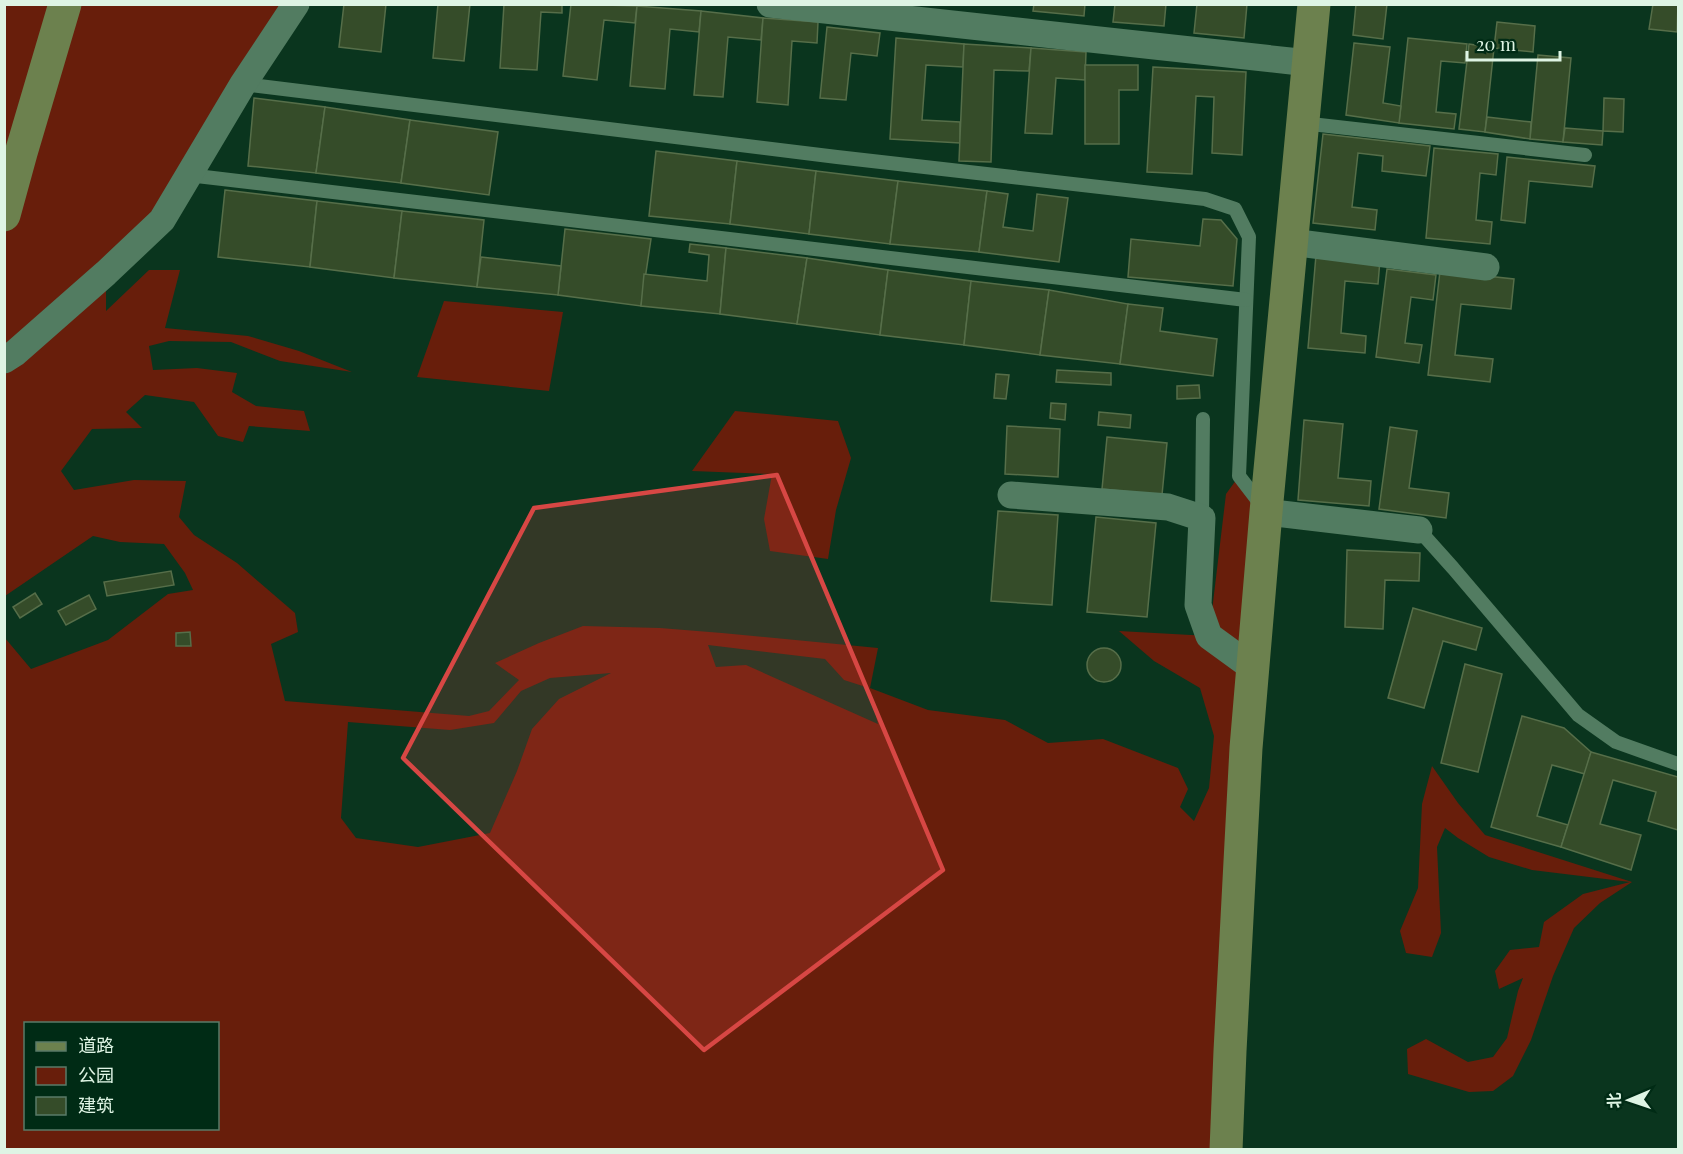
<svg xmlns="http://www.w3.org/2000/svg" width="1683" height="1154" viewBox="0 0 1683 1154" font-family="'Playfair Display','Noto Sans SC',serif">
  <rect width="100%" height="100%" fill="#0a351e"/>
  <g fill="#681e0b" fill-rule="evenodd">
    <path d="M4,5H296L162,220L106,273V311L149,270H180L165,328L248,336L299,351L352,372L280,361L231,342L169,341L149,346L153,370L197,368L237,373L232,392L256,406L304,411L310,431L249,426L243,442L218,436L194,402L145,395L126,412L142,428L92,429L61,471L74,490L134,480L186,481L179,517L194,535L237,563L295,613L298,632L271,644L285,701L469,716L489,711L519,680L495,663L539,643L583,626L660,628L722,633L878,648L870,688L928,710L1005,720L1048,743L1103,739L1178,768L1188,789L1180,807L1194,821L1209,788L1214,736L1200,688L1154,661L1119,631L1209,636L1226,494L1239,476L1266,512L1226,1149H5V638L31,669L108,640L168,594L193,590L185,573L164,544L120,542L93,536L5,596ZM708,645L825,659L844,680L869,688L878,724L746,665L716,667ZM611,673L559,699L532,729L517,771L490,833L418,847L356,838L341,818L348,722L450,730L494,723L521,691L550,678ZM26,1024H218V1128H26Z"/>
    <path d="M444,301L563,312L549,391L417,377Z"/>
    <path d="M735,411L838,421L851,458L836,510L828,559L770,551L764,519L772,474L692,471Z"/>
    <path d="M1432,766L1458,803L1485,835L1632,882L1600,903L1574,928L1553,976L1531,1040L1513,1076L1493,1091L1469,1092L1408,1074L1407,1049L1426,1039L1468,1062L1493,1057L1507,1038L1518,991L1523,978L1499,989L1495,971L1510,950L1539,947L1544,922L1583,894L1630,882L1532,870L1489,857L1458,838L1445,828L1437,847L1441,933L1432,957L1406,953L1400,931L1418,888L1422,804Z"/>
  </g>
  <g fill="#354c29" stroke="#566e49" stroke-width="1.5">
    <path d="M344,4H386L381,52L339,47Z"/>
    <path d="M438,4H470L464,61L433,58Z"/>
    <path d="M504,4H562V13L541,12L537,70L500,68Z"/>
    <path d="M571,4L637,6L635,23L604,20L597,80L563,76Z"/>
    <path d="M1034,4H1085L1084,16L1033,11Z"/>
    <path d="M1115,4H1166L1164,26L1113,22Z"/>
    <path d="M1197,4H1247L1244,38L1194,33Z"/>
    <path d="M1356,4H1387L1383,39L1353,35Z"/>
    <path d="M1653,4H1678L1677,32L1649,29Z"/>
    <path d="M637,6L701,11L699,32L670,29L665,89L630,86Z"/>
    <path d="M701,11L763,18L761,40L728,37L723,97L694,95Z"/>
    <path d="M763,18L818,22L817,43L792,41L788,105L757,102Z"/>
    <path d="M1497,22L1535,26L1533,52L1494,48Z"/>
    <path d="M827,27L880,33L877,56L851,53L846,100L820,98Z"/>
    <path d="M896,38L964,44L963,67L926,65L922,120L960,122V143L890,139Z"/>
    <path d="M1408,38L1467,44L1465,63L1441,61L1436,112L1456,114L1454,129L1399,123Z"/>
    <path d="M1354,43L1390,47L1383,103L1401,106L1399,123L1346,115Z"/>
    <path d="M964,44L1031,48L1029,71L994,70L991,162L959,161Z"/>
    <path d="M1469,44L1494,48L1485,132L1459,129Z"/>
    <path d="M1031,48L1086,52L1085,80L1056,78L1052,134L1025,133Z"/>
    <path d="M1538,55L1571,58L1563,142L1530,139Z"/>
    <path d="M1085,65H1138V90H1119V144H1085Z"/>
    <path d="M1153,67L1246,72L1242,155L1212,153L1214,97L1196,96L1192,174L1147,172Z"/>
    <path d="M254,98L325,107L316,173L248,166Z"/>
    <path d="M1604,98L1624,99L1623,132L1603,131Z"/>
    <path d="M325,107L410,120L401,183L316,173Z"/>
    <path d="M1487,117L1531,122L1530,139L1485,132Z"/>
    <path d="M410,120L498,132L489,195L401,183Z"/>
    <path d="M1565,128L1603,131L1602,145L1563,142Z"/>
    <path d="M1323,134L1430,146L1426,176L1382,171L1383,156L1358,153L1352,207L1377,210L1375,230L1313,223Z"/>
    <path d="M1434,148L1498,154L1496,175L1480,173L1476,220L1492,222L1490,244L1426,238Z"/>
    <path d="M656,151L737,161L730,224L649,216Z"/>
    <path d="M1507,157L1595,166L1592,187L1529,181L1525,223L1501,220Z"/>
    <path d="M737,161L816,171L809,234L730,224Z"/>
    <path d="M816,171L898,181L890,244L809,234Z"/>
    <path d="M898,181L987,191L979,252L890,244Z"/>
    <path d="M225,190L317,201L310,267L218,257Z"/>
    <path d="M987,191L1008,194L1003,227L1033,231L1037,194L1068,198L1059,262L979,252Z"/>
    <path d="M317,201L402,211L394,278L310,267Z"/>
    <path d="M402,211L484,220L477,287L394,278Z"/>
    <path d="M1203,219L1221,220L1237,239L1233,286L1128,277L1131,239L1200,246Z"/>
    <path d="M565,229L651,239L641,306L558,295Z"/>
    <path d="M690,244L726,248L720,314L641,306L644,274L707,281L709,255L689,252Z"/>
    <path d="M726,248L807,258L797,324L720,314Z"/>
    <path d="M1316,255L1380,260L1378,284L1345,281L1341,333L1366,336L1365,353L1308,348Z"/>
    <path d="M481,257L561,266L558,295L477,287Z"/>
    <path d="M807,258L888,270L880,335L797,324Z"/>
    <path d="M1387,269L1436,275L1433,300L1411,297L1405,343L1422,345L1419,363L1376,357Z"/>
    <path d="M888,270L971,281L964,345L880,335Z"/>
    <path d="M1440,271L1514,279L1511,309L1461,304L1455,355L1493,359L1490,382L1428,375Z"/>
    <path d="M971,281L1049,290L1040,355L964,345Z"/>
    <path d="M1049,290L1128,304L1120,364L1040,355Z"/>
    <path d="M1128,304L1163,308L1160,331L1217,339L1213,376L1120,364Z"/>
    <path d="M1057,370L1111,373V385L1056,382Z"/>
    <path d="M996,374L1009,375L1006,399L994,398Z"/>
    <path d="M1199,385L1200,398L1177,399V386Z"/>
    <path d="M1051,403L1066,404L1065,420L1050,418Z"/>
    <path d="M1099,412L1131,415L1130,428L1098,425Z"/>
    <path d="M1304,420L1343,424L1338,478L1371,481L1369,506L1298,500Z"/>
    <path d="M1007,426L1060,429L1058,477L1005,474Z"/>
    <path d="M1390,427L1417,431L1409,488L1449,493L1446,518L1379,509Z"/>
    <path d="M1107,437L1167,443L1162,495L1102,489Z"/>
    <path d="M998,511L1058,515L1052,605L991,601Z"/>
    <path d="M1096,517L1156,523L1147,617L1087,612Z"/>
    <path d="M1347,550L1420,553L1419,581L1385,580L1383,629L1345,627Z"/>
    <path d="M171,571L174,585L107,596L104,582Z"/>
    <path d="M35,593L42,604L20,618L13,607Z"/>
    <path d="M89,595L96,609L66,625L58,611Z"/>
    <path d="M1413,608L1482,628L1476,650L1443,641L1424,708L1388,698Z"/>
    <path d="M190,632L191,646H176V633Z"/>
    <circle cx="1104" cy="665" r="17"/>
    <path d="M1465,664L1502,674L1478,772L1441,763Z"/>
    <path d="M1522,716L1564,728L1591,752L1585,774L1552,765L1537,816L1568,825L1561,847L1491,827Z"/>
    <path d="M1591,752L1678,777V830L1648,821L1656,792L1613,780L1600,824L1641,835L1631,870L1561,847Z"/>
  </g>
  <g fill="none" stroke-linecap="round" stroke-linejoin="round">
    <g stroke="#527c61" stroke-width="14">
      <path d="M243,84L837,157L1205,199L1235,209L1249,237L1239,476L1262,506"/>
      <path d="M1302,123L1585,155"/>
      <path d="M188,175L1246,300"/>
      <path d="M1202,518L1203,419"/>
      <path d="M1419,530L1453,568L1578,715L1616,742L1678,764"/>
    </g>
    <g stroke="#527c61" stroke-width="27">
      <path d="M770,4L1309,63"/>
      <path d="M1291,242L1486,267"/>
      <path d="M4,360L15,353L106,273L162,220L243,84L296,4"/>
      <path d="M1011,495L1168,507L1202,518L1198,605L1209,636L1253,668"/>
      <path d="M1266,512L1419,530"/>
    </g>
    <g stroke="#6c814e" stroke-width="33">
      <path d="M4,215L21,153L65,4"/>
      <path d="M1226,1150L1230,1051L1246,748L1266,512L1314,4"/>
    </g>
  </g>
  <path fill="#d74744" fill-opacity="0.2" stroke="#d74744" stroke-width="4.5" stroke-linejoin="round" d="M777,475L943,870L704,1050L403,758L534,508Z"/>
  <rect width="1683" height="1154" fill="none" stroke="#def4e4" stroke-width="12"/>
  <rect x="24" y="1022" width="195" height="108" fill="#002b15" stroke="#597b68" stroke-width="1.5"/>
  <rect x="36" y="1042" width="30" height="9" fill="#6c814e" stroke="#597b68" stroke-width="1.5"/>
  <text x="78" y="1052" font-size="18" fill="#def4e4">道路</text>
  <rect x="36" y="1067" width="30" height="18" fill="#681e0b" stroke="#597b68" stroke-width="1.5"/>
  <text x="78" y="1082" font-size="18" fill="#def4e4">公园</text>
  <rect x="36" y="1097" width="30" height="18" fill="#354c29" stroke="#597b68" stroke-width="1.5"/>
  <text x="78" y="1112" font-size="18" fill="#def4e4">建筑</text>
  <g transform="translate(1629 1100) rotate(268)" stroke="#002b15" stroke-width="4.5" paint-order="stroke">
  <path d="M0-4.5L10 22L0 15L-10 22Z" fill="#def4e4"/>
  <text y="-9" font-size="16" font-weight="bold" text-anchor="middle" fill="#def4e4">北</text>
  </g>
  <path d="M1467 51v9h93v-9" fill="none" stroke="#def4e4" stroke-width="3"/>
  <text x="1476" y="51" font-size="18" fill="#def4e4" stroke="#002b15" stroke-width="4.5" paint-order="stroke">20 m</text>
</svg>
